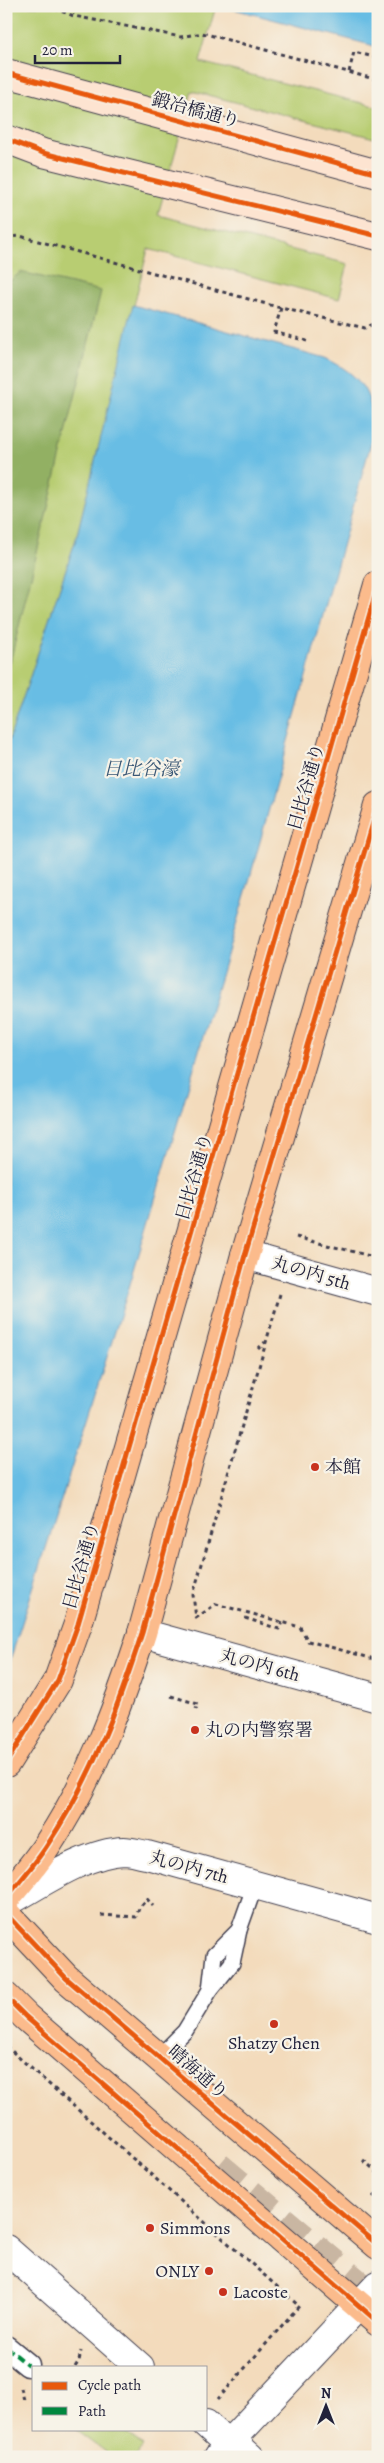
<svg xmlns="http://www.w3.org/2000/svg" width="384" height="2463" viewBox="0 0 384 2463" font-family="Alegreya,'Noto Serif JP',serif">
  <rect width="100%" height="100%" fill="#f7f3e8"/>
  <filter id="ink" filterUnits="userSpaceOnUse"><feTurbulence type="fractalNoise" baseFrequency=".02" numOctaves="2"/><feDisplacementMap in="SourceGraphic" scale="10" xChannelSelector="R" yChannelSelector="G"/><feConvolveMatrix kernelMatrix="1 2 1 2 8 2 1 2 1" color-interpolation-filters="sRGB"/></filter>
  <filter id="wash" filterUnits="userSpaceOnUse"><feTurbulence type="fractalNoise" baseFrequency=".0096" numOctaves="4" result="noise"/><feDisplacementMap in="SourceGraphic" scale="20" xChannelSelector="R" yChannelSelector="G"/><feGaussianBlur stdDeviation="1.12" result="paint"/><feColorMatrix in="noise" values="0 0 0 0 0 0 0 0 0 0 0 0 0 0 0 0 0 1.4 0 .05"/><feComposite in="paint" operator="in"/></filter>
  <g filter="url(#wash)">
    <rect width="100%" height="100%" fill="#f3dbbc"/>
    <g fill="#b8cd72" stroke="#6d7856">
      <path d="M6,6H216L200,62L378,107V139L192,91L158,215L348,264L339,299L148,249L76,539L6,749Z"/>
      <path d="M75,2429H120L143,2446L135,2457H113Z"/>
    </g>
    <path fill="#92b064" stroke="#5a6950" d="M21,272L101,291L6,679V284Z"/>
    <g fill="#68bde4" stroke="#457090">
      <path d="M222,6H378V47Z"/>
      <path d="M133,305L325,358C363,376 376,396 372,439L249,881L128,1291L6,1673V749L76,539Z"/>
    </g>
  </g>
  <g filter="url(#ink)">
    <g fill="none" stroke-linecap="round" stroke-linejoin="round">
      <path stroke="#c9b6a2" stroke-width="28" stroke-dasharray="28 14" stroke-linecap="butt" d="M218,2166L378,2300"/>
      <defs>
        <g id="service">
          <path d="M210,1990L214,1955L239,1930"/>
          <path d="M159,2057L185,2031L210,1990L232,1963L239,1930L255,1885"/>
        </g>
        <path id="pedestrian" d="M6,2347L28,2365"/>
        <g id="minor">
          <path d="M142,1633L378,1698"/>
          <path d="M6,1903C39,1885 86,1852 124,1851C131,1851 140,1854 147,1855L378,1919"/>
          <path d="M6,2249L140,2367"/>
          <path d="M206,2424L228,2444L218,2457"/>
          <path d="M232,2441L250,2457"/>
        </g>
        <g id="tertiary">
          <path d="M245,1255L378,1292"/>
          <path d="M228,2444L378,2285"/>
        </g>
        <g id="secondary">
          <path d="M6,73L378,174"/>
          <path d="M6,139L43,153L378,236"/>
        </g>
        <g id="primary">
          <path d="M6,1914L66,1978L378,2245"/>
          <path d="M6,1997L26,2017L378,2322"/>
        </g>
        <g id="trunk">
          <path d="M6,1763L58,1680L78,1624L378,585"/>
          <path d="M6,1898C20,1881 36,1863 48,1844C91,1779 118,1707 142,1633L245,1255L378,806"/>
        </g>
      </defs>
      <use href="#service" stroke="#413e4e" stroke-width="18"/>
      <use href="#pedestrian" stroke="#413e4e" stroke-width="25"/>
      <use href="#minor" stroke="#413e4e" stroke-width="30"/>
      <use href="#tertiary" stroke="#413e4e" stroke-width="30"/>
      <use href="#secondary" stroke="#413e4e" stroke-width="30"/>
      <use href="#primary" stroke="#413e4e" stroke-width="30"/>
      <use href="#trunk" stroke="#413e4e" stroke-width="30"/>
      <g stroke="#413e4e" stroke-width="3" stroke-dasharray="4 4" stroke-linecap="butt">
        <path d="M47,6L74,16L181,37L202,33L378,80"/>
        <path d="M71,6L73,15"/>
        <path d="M349,72L354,52L378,58"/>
        <path d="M6,237L20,236L281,308L365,328L378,322"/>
        <path d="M281,308L274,332L307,341"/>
        <path d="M296,1237L378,1258"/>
        <path d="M280,1294L193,1595L196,1618L216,1604L300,1627L308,1641L378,1660"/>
        <path d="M258,1349L265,1342"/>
        <path d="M245,1618L279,1629L282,1622"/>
        <path d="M171,1696L198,1704L196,1709"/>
        <path d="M101,1915L136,1917L139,1908L147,1899L153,1906"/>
        <path d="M6,2046L299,2306L218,2399"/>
        <path d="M363,2160L378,2173"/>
        <path d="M373,2197L378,2192"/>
        <path d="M75,2367L79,2361L81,2351"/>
        <path d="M21,2388L24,2400"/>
      </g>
      <use href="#service" stroke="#fff" stroke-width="15"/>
      <use href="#pedestrian" stroke="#fff" stroke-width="22"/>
      <use href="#minor" stroke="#fff" stroke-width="28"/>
      <use href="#tertiary" stroke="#fff" stroke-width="28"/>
      <use href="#secondary" stroke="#fde4d1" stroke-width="28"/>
      <use href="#primary" stroke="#fbbb8c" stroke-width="28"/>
      <use href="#trunk" stroke="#fbbb8c" stroke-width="28"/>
      <path stroke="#00873e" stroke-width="4" stroke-dasharray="8 4" stroke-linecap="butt" d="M6,2347L28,2365"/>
      <defs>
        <g id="cycleway">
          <path d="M6,73L378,174"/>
          <path d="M6,139L43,153L378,236"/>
          <path d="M6,1763L58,1680L78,1624L378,585"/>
          <path d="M6,1898C20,1881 36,1863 48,1844C91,1779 118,1707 142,1633L245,1255L378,806"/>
          <path d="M6,1914L66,1978L378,2245"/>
          <path d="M6,1997L26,2017L378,2322"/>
        </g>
      </defs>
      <use href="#cycleway" stroke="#f7f3e8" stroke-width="8"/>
      <use href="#cycleway" stroke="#e8590c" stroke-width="5"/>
    </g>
  </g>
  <g fill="#c8321e" stroke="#f7f3e8" stroke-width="2">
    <circle cx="315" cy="1467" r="5"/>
    <circle cx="195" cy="1730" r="5"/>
    <circle cx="274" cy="2024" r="5"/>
    <circle cx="150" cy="2228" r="5"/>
    <circle cx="209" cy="2271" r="5"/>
    <circle cx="223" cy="2292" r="5"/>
  </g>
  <g text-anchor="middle" stroke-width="4.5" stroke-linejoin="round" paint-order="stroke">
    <g font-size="18" fill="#22223b" stroke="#f7f3e8">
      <text transform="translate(196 110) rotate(15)" y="6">鍛冶橋通り</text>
      <text transform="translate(306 787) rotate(-74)" y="6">日比谷通り</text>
      <text transform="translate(194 1177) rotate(-74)" y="6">日比谷通り</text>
      <text transform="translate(311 1273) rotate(16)" y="6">丸の内 5th</text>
      <text transform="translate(81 1566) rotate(-74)" y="6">日比谷通り</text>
      <text transform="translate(260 1665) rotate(15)" y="6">丸の内 6th</text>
      <text transform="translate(189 1867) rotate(15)" y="6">丸の内 7th</text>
      <text transform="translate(198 2072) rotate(41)" y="6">晴海通り</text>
    </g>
    <g font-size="18" fill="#22223b" stroke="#f7f3e8" text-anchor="start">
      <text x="325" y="1473">本館</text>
      <text x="205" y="1736">丸の内警察署</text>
      <text x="274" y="2049" text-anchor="middle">Shatzy Chen</text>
      <text x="160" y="2234">Simmons</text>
      <text x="199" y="2277" text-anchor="end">ONLY</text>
      <text x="233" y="2298">Lacoste</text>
    </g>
    <g font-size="19" font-style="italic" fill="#3a5876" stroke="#f7f3e8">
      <text x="141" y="775">日比谷濠</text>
    </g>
  </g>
  <rect width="384" height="2463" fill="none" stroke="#f7f3e8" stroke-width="25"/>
  <rect x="32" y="2366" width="175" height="65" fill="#f7f3e8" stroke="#a29fa3"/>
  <rect x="42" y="2382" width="25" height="8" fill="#e8590c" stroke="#a29fa3"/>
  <text x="78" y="2390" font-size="15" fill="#22223b">Cycle path</text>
  <rect x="42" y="2407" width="25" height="8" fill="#00873e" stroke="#a29fa3"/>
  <text x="78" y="2416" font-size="15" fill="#22223b">Path</text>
  <g transform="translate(326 2406)" stroke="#f7f3e8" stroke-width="4" paint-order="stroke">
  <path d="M0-4L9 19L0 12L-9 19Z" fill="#22223b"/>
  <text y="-8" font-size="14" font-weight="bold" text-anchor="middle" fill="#22223b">N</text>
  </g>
  <path d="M35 55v8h85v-8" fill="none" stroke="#22223b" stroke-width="2.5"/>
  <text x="42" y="55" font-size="15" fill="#22223b" stroke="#f7f3e8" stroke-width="4" paint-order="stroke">20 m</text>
</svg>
